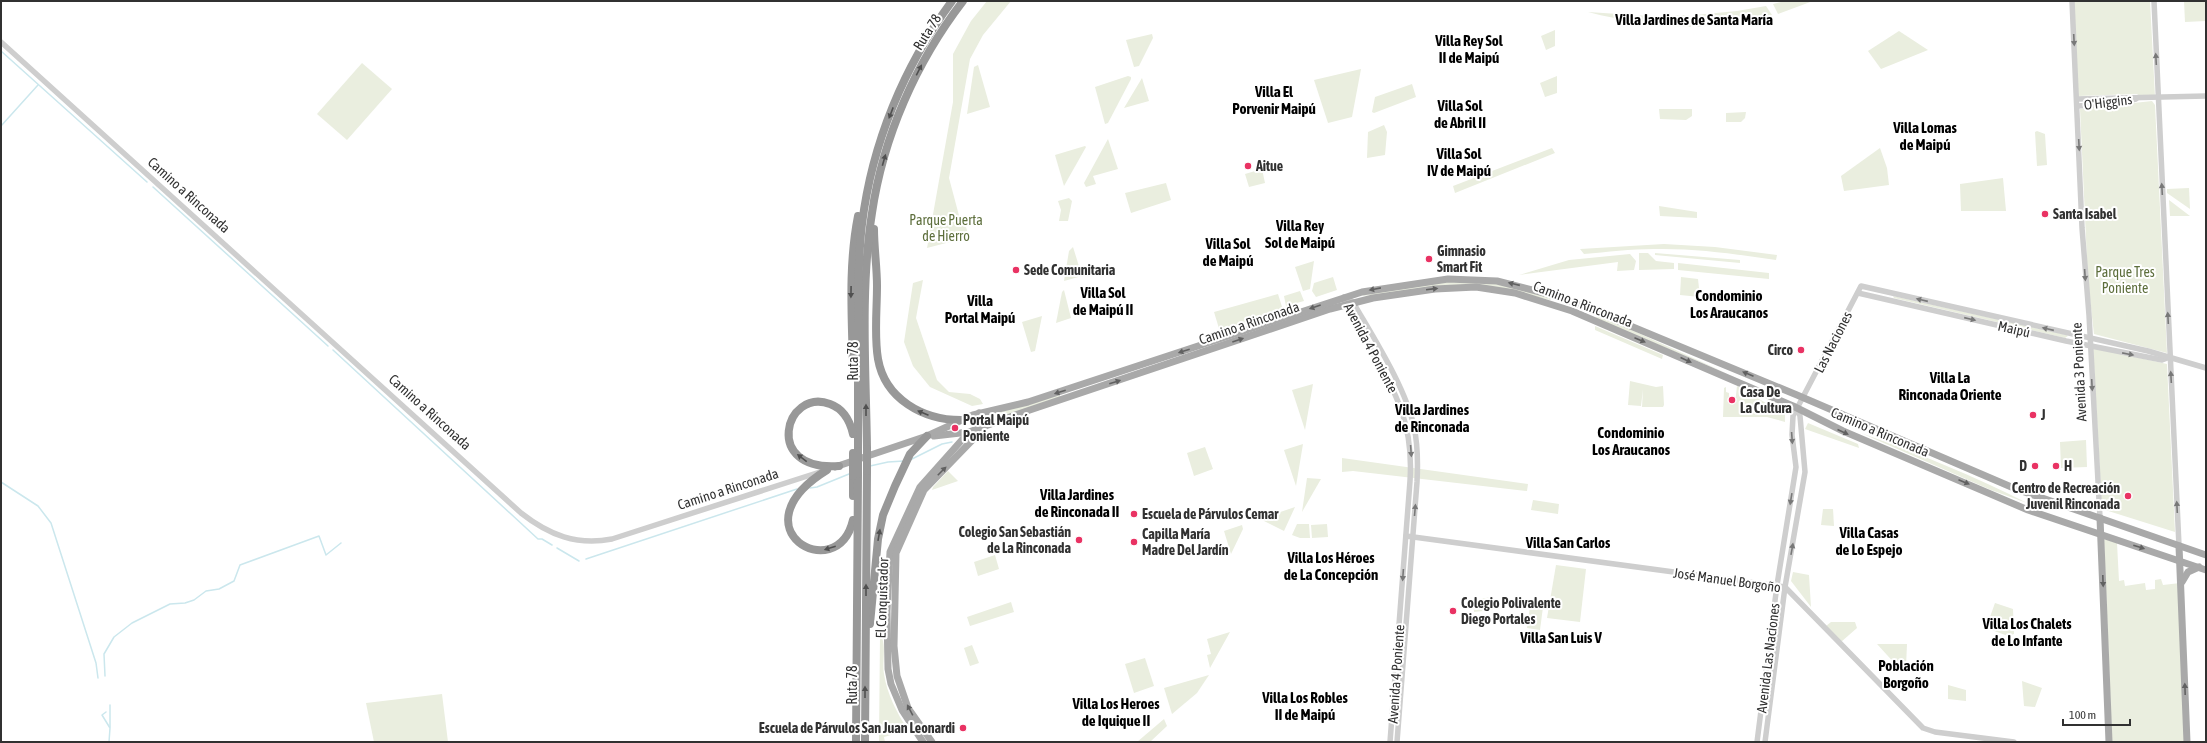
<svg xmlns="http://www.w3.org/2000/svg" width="2207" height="743" viewBox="0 0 2207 743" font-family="'Asap Condensed',sans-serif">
  <rect width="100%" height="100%" fill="#fff"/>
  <g fill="#eaeedf">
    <path d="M987,1H1011L983,35L970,59L949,178L961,223L966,227L969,237L927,248L953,102V54L971,21Z"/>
    <path d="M1785,1H1813L1778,14L1773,4Z"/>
    <path d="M2074,1H2150L2155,96L2141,97L2137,94L2078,96Z"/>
    <path d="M2184,1H2206V21L2185,22Z"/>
    <path d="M1766,6L1772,15L1735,23L1697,27L1695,15L1737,11Z"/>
    <path d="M1588,12L1649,16L1689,15L1691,27C1655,25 1622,21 1588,12Z"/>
    <path d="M1555,30V46L1546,50L1541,36Z"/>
    <path d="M1899,31L1928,50L1881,69L1868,51Z"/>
    <path d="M1152,34L1153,38L1139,66L1134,67L1126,40Z"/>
    <path d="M362,63L392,89L347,140L317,114Z"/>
    <path d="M978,65L990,107L967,114L974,67Z"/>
    <path d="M1361,69L1352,117L1328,123L1314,80Z"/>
    <path d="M1128,76L1131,77V79L1108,123L1105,124L1095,87Z"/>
    <path d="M1557,76V93L1545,97L1540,83Z"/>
    <path d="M1142,78L1149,101L1124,108Z"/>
    <path d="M1412,84L1416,97L1374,113L1372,112L1375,97Z"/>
    <path d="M2152,101L2155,105L2167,353L2094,334L2088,282L2080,109Z"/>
    <path d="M1659,109H1692V116L1686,120L1660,119Z"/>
    <path d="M1746,112L1745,118L1741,122H1726V113Z"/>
    <path d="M1384,125L1387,132L1385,155L1367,158L1368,132Z"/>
    <path d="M2037,131L2045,134L2047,165L2037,166L2035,132Z"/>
    <path d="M1108,139L1118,169L1093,176L1096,184L1086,187L1084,183Z"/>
    <path d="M1085,146L1086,147L1064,186L1055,155Z"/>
    <path d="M1552,148L1555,153L1455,193L1453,186Z"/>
    <path d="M1880,148L1887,168L1889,185L1844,191L1841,176Z"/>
    <path d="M1262,169L1265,183L1249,187L1245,174Z"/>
    <path d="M2003,178L2006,211H1961L1960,184Z"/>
    <path d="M1166,183L1171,200L1131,213L1125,193Z"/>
    <path d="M2189,188L2190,209L2167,193V189Z"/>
    <path d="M1069,198L1072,201L1068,221H1059L1061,210L1058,201Z"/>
    <path d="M2169,200L2190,216H2170Z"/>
    <path d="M1659,206L1697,212V218L1660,216Z"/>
    <path d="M1664,244L1715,247L1777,255L1776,260C1736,254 1695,248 1654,249C1631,249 1607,252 1584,254L1580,249Z"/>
    <path d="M1073,247L1082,276L1064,281L1069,251Z"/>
    <path d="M1639,253H1648L1656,261L1674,263V269L1639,270Z"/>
    <path d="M1655,253L1740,260V263L1655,255Z"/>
    <path d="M1630,254L1636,261L1634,270L1617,271L1618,262L1519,275L1569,260Z"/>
    <path d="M1314,261L1310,289L1303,291L1295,267Z"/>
    <path d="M1678,263L1769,273V279L1678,270Z"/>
    <path d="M1333,277L1337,290L1316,297L1312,291L1314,283Z"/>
    <path d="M1681,277L1698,279L1700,297L1680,295Z"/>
    <path d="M923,280L916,318L937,380L949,392L970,394L980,399L983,404L972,406L930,387L913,366L904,342L913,283Z"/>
    <path d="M1451,280L1508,285L1552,298L1550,300L1497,287L1359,296Z"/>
    <path d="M1064,290L1071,318L1056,323L1062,292Z"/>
    <path d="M1300,291L1304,301L1286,306L1284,296Z"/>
    <path d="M1278,294L1283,310L1282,316L1221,335L1214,312Z"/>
    <path d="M1893,296L2067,335L2068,336L2065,338L1894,298Z"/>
    <path d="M1599,315L1726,373L1597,319L1596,317Z"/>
    <path d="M1042,316L1035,351L1031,352L1022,322Z"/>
    <path d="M1595,326L1663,355L1662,359L1595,330Z"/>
    <path d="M2093,348L2167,364L2175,532L2102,509Z"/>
    <path d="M1630,381L1656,387L1663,386L1664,405L1663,407H1642L1643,389L1641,406L1628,405Z"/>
    <path d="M1313,384L1305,430L1292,390Z"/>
    <path d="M1737,386L1760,396L1759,399L1766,403L1768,399L1785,406V422L1767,417H1723L1724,388L1726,387V392L1729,393V404H1735Z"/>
    <path d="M1059,394L1060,398L987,425L986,415Z"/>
    <path d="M1808,423L1858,444L1859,448L1805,429Z"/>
    <path d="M1861,433C1918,453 1974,476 2027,503L1991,490Z"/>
    <path d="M2086,440L2087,467L2061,468L2060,442Z"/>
    <path d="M1303,444L1296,486L1284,450Z"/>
    <path d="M1205,447L1213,469L1194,476L1187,453Z"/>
    <path d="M1342,458L1528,484L1527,491L1353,471L1342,472Z"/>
    <path d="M948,471L958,481L932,490L933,487Z"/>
    <path d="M1307,478L1321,479L1302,512Z"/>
    <path d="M1533,500L1559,504L1558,514L1531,510Z"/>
    <path d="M1295,507L1284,531L1260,519Z"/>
    <path d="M1823,509H1833L1834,526L1821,525Z"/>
    <path d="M1297,524H1309L1310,538H1300L1292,535Z"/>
    <path d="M1327,524L1328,537L1312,538L1311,525Z"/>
    <path d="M1242,525L1243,529L1231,554L1224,531Z"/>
    <path d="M2104,539L2117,543L2119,581L2124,580L2125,586L2145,583L2146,590L2155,589V580L2161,579L2163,585L2180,583L2185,742H2112Z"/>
    <path d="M995,555L999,569L978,576L974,562Z"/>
    <path d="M1556,565L1586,569L1580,622L1547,618Z"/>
    <path d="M1793,572L1809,575L1811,607L1791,581Z"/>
    <path d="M1492,597L1493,610L1474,612L1473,600Z"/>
    <path d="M1011,602L1014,612L970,626L967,617Z"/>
    <path d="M1995,603L2013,609L2014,634L2008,636L1986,628Z"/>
    <path d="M1530,606L1543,607L1540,630L1527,628Z"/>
    <path d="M1831,622H1855L1857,628L1841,642L1826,626Z"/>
    <path d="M1230,632L1210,668L1207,655L1211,654L1207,639Z"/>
    <path d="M880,634C887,644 882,661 884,674C887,694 897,713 908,730L884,737L885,742H879Z"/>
    <path d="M1877,644H1907L1906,667L1897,666Z"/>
    <path d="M972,645L979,663L970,666L964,648Z"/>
    <path d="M1145,658L1154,686L1134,693L1125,664Z"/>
    <path d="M1209,675L1197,693L1172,714L1164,688Z"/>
    <path d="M2022,681L2042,688L2035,707L2024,706Z"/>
    <path d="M1948,685L1966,690V701L1948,699Z"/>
    <path d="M442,694L448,742H374L366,703Z"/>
    <path d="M1164,719L1167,726L1150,742H1137Z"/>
  </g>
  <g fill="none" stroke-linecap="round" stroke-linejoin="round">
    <g stroke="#cbe7ed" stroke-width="1.5">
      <path d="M1,51L147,182"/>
      <path d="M1,126L38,85"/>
      <path d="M153,187L328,346"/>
      <path d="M333,350L538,539H542L552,545"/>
      <path d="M910,460L942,444L952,442"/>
      <path d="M870,466L888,462L904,461"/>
      <path d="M1,482L38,506L51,523L96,663L98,678"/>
      <path d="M810,488L817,487L849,474"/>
      <path d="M557,548L579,561"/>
      <path d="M586,559L797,489"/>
      <path d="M105,676L104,654L114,637L132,623L170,604L185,603L194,600L206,591L219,589L234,581L240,565L319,536L326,555L341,543"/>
      <path d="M110,705V727"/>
      <path d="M106,712L102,715L110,728L109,742"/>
    </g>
    <g stroke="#cecece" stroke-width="5.5">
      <path d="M2072,1L2082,228L2089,315L2100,518"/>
      <path d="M2154,1L2179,546"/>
      <path d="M1,42L521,513C549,535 577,546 612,539L823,471"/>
      <path d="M2077,99L2206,96"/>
      <path d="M2077,106L2115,104L2136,99"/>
      <path d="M1858,293L2066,341L2162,360L2170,357"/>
      <path d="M1344,297L1353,302C1373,337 1406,388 1414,427C1418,445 1418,463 1417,482L1397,742"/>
      <path d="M1345,301C1348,314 1359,327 1365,339C1394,390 1414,420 1410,481L1390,742"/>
      <path d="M1406,536L1785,587L1923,728L1935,732L2014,742"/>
      <path d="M1757,742L1777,585L1796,467L1792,435L1793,416L1861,286L2148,351L2206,368"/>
      <path d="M1765,742L1785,587L1805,472L1800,416L1797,409"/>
    </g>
    <g stroke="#a9a9a9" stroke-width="7">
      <path d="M934,436L969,432L1018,414L1330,309L1373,298L1435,289L1476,287L1515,293L1572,311L1793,406L1843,431L2028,510L2206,570"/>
      <path d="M835,467L927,436L973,415L1028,402L1362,292L1448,279L1497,281L1563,298L1797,395L2016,489L2206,555"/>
      <path d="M2100,518L2109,742"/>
      <path d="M2179,546L2187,742"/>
      <path d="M2182,582L2188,572L2199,567"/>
      <path d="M923,742L902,710L891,684L888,669L887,611L890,552L920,487L969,432"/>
      <path d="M932,742L908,708L897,676L894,646L896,553L924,490L984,428L985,419L979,413"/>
    </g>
    <g stroke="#989898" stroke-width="8">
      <path d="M874,229C874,248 877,267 877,286C877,310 874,336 878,359C885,399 923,420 961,420"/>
      <path d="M853,368C852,317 848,267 858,216"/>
      <path d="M867,449C866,372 860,289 872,213C883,137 916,62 963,1"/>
      <path d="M858,451C858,409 858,366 858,324C858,290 858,257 862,224C872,143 904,66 952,1"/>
      <path d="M839,466C762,472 785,387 830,404C844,409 850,421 853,434"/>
      <path d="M827,470C733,528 837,588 853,520"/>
      <path d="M853,476V496"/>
      <path d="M870,624L878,539L883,515L895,486L910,454L927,436"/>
      <path d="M856,742L858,474"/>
      <path d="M865,742L867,471"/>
    </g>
    <g stroke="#989898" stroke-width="8">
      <path d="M867,449V471"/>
      <path d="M858,451V474"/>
      <path d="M853,476V453"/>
    </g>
  </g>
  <defs><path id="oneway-solid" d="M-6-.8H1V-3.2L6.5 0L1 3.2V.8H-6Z"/></defs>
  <g fill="#787878">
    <use href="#oneway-solid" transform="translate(2074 40) rotate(87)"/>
    <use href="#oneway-solid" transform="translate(2156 59) rotate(-93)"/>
    <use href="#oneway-solid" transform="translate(2079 145) rotate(87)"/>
    <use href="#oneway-solid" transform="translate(2162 189) rotate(-93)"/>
    <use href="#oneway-solid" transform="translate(2085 275) rotate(86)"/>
    <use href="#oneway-solid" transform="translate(1922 300) rotate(-167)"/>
    <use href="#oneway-solid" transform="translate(2168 318) rotate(-93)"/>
    <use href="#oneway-solid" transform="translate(1970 319) rotate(13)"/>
    <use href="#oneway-solid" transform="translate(2048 329) rotate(-167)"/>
    <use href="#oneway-solid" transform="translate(2128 354) rotate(11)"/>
    <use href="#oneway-solid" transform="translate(2171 377) rotate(-93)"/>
    <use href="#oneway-solid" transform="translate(2092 385) rotate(87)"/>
    <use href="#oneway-solid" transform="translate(1792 438) rotate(86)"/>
    <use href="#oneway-solid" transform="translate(1411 451) rotate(86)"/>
    <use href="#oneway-solid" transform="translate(1791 499) rotate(99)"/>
    <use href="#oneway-solid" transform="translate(2177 507) rotate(-93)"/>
    <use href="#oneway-solid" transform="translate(1415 510) rotate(-85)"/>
    <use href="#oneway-solid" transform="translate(1792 549) rotate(-80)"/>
    <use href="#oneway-solid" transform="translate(1403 575) rotate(94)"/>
  </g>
  <g fill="#505050">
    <use href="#oneway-solid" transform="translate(919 70) rotate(-63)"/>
    <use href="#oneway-solid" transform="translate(891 113) rotate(111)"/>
    <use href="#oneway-solid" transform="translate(884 160) rotate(-74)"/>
    <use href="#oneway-solid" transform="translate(851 292) rotate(91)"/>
    <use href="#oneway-solid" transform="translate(866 410) rotate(-90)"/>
    <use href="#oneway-solid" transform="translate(923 413) rotate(-157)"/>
    <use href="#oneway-solid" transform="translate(802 458) rotate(-142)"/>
    <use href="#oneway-solid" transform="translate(879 535) rotate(-80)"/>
    <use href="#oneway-solid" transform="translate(830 548) rotate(163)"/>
    <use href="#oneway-solid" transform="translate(866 590) rotate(-90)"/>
    <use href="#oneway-solid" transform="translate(865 692) rotate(-90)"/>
  </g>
  <g fill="#616161">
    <use href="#oneway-solid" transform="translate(1514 284) rotate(-167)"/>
    <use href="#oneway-solid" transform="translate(1375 289) rotate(169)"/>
    <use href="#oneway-solid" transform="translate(1432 289) rotate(-7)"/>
    <use href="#oneway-solid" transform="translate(1315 307) rotate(161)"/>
    <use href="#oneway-solid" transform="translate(1238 340) rotate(-19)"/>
    <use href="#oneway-solid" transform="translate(1640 340) rotate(23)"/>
    <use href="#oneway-solid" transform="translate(1184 351) rotate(162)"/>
    <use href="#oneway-solid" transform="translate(1686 360) rotate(24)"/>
    <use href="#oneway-solid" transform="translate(1748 374) rotate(-157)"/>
    <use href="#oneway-solid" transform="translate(1115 382) rotate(-18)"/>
    <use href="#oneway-solid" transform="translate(1060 392) rotate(162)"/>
    <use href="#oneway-solid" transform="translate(1843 432) rotate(24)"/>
    <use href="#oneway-solid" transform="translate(942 471) rotate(-45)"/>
    <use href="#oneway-solid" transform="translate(1964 482) rotate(23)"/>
    <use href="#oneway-solid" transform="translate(2139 547) rotate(18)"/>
    <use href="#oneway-solid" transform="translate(2103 581) rotate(88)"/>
    <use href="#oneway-solid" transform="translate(2185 689) rotate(-92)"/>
    <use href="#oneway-solid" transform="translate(910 710) rotate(-118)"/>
  </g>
  <g fill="#e93263" stroke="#fff" stroke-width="1.5">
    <circle cx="1248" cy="166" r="4"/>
    <circle cx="2045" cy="214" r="4"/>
    <circle cx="1429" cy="259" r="4"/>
    <circle cx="1016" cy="270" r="4"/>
    <circle cx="1801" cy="350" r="4"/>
    <circle cx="1732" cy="400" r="4"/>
    <circle cx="2033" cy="415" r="4"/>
    <circle cx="955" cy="428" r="4"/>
    <circle cx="2035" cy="466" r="4"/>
    <circle cx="2056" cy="466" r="4"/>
    <circle cx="2128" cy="496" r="4"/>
    <circle cx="1134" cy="514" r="4"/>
    <circle cx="1079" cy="540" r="4"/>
    <circle cx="1134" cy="542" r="4"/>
    <circle cx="1453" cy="611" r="4"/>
    <circle cx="963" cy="728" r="4"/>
  </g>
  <g text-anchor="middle" stroke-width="4" stroke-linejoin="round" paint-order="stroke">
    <g font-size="14" fill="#313131" stroke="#fff">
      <text transform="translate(927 32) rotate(-58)" y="5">Ruta 78</text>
      <text transform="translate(2108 102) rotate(-7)" y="5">O'Higgins</text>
      <text transform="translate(189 195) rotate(42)" y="5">Camino a Rinconada</text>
      <text transform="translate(1583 304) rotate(21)" y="5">Camino a Rinconada</text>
      <text transform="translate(1249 323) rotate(-19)" y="5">Camino a Rinconada</text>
      <text transform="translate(2014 329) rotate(13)" y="5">Maipú</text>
      <text transform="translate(1833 342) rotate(-63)" y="5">Las Naciones</text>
      <text transform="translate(1371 348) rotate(62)" y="5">Avenida 4 Poniente</text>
      <text transform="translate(853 361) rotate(-90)" y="5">Ruta 78</text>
      <text transform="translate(2079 372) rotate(-93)" y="5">Avenida 3 Poniente</text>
      <text transform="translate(430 412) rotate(42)" y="5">Camino a Rinconada</text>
      <text transform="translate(1880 432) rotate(23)" y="5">Camino a Rinconada</text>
      <text transform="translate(728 489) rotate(-18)" y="5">Camino a Rinconada</text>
      <text transform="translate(1727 580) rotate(8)" y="5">José Manuel Borgoño</text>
      <text transform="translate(882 598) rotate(-88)" y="5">El Conquistador</text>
      <text transform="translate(1768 658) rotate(-83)" y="5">Avenida Las Naciones</text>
      <text transform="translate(1396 674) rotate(-86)" y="5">Avenida 4 Poniente</text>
      <text transform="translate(852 685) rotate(-90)" y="5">Ruta 78</text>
    </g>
    <g font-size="14" font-weight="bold" fill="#313131" stroke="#fff" text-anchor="start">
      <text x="1256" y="171">Aitue</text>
      <text x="2053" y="219">Santa Isabel</text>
      <text x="1437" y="256">Gimnasio<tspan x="1437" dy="16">Smart Fit</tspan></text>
      <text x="1024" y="275">Sede Comunitaria</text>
      <text x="1793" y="355" text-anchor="end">Circo</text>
      <text x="1740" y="397">Casa De<tspan x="1740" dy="16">La Cultura</tspan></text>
      <text x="2041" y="420">J</text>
      <text x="963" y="425">Portal Maipú<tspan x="963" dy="16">Poniente</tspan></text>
      <text x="2027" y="471" text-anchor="end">D</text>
      <text x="2064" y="471">H</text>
      <text x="2120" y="493" text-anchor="end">Centro de Recreación<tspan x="2120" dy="16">Juvenil Rinconada</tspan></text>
      <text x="1142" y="519">Escuela de Párvulos Cemar</text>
      <text x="1071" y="537" text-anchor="end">Colegio San Sebastián<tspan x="1071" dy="16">de La Rinconada</tspan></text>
      <text x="1142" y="539">Capilla María<tspan x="1142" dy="16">Madre Del Jardín</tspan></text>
      <text x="1461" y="608">Colegio Polivalente<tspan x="1461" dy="16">Diego Portales</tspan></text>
      <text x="955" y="733" text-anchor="end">Escuela de Párvulos San Juan Leonardi</text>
    </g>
    <g font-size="14" fill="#5d6e3c" stroke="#fff">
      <text x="946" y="225">Parque Puerta<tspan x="946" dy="16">de Hierro</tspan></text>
      <text x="2125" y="277">Parque Tres<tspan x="2125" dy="16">Poniente</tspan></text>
    </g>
    <g font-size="15" font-weight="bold" fill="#000" stroke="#fff">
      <text x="1694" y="25">Villa Jardines de Santa María</text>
      <text x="1469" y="46">Villa Rey Sol<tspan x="1469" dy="17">II de Maipú</tspan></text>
      <text x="1274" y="97">Villa El<tspan x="1274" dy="17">Porvenir Maipú</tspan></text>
      <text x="1460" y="111">Villa Sol<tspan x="1460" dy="17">de Abril II</tspan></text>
      <text x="1925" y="133">Villa Lomas<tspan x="1925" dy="17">de Maipú</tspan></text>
      <text x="1459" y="159">Villa Sol<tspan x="1459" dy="17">IV de Maipú</tspan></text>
      <text x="1300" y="231">Villa Rey<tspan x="1300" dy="17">Sol de Maipú</tspan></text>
      <text x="1228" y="249">Villa Sol<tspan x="1228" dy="17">de Maipú</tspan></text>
      <text x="1103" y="298">Villa Sol<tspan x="1103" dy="17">de Maipú II</tspan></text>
      <text x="1729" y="301">Condominio<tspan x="1729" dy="17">Los Araucanos</tspan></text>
      <text x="980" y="306">Villa<tspan x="980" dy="17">Portal Maipú</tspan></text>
      <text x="1950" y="383">Villa La<tspan x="1950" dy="17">Rinconada Oriente</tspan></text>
      <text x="1432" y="415">Villa Jardines<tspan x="1432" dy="17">de Rinconada</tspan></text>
      <text x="1631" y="438">Condominio<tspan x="1631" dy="17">Los Araucanos</tspan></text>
      <text x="1077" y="500">Villa Jardines<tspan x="1077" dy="17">de Rinconada II</tspan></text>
      <text x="1869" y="538">Villa Casas<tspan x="1869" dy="17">de Lo Espejo</tspan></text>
      <text x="1568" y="548">Villa San Carlos</text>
      <text x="1331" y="563">Villa Los Héroes<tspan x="1331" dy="17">de La Concepción</tspan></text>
      <text x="2027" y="629">Villa Los Chalets<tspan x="2027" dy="17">de Lo Infante</tspan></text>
      <text x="1561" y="643">Villa San Luis V</text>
      <text x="1906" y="671">Población<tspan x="1906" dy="17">Borgoño</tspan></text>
      <text x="1305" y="703">Villa Los Robles<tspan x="1305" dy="17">II de Maipú</tspan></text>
      <text x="1116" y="709">Villa Los Heroes<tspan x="1116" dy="17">de Iquique II</tspan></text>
    </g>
  </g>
  <rect width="2207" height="743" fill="none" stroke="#313131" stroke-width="4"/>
  <path d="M2063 719v6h67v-6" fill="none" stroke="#313131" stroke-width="2"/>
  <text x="2069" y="719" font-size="12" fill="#313131" stroke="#ffffff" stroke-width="3" paint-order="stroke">100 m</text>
</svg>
